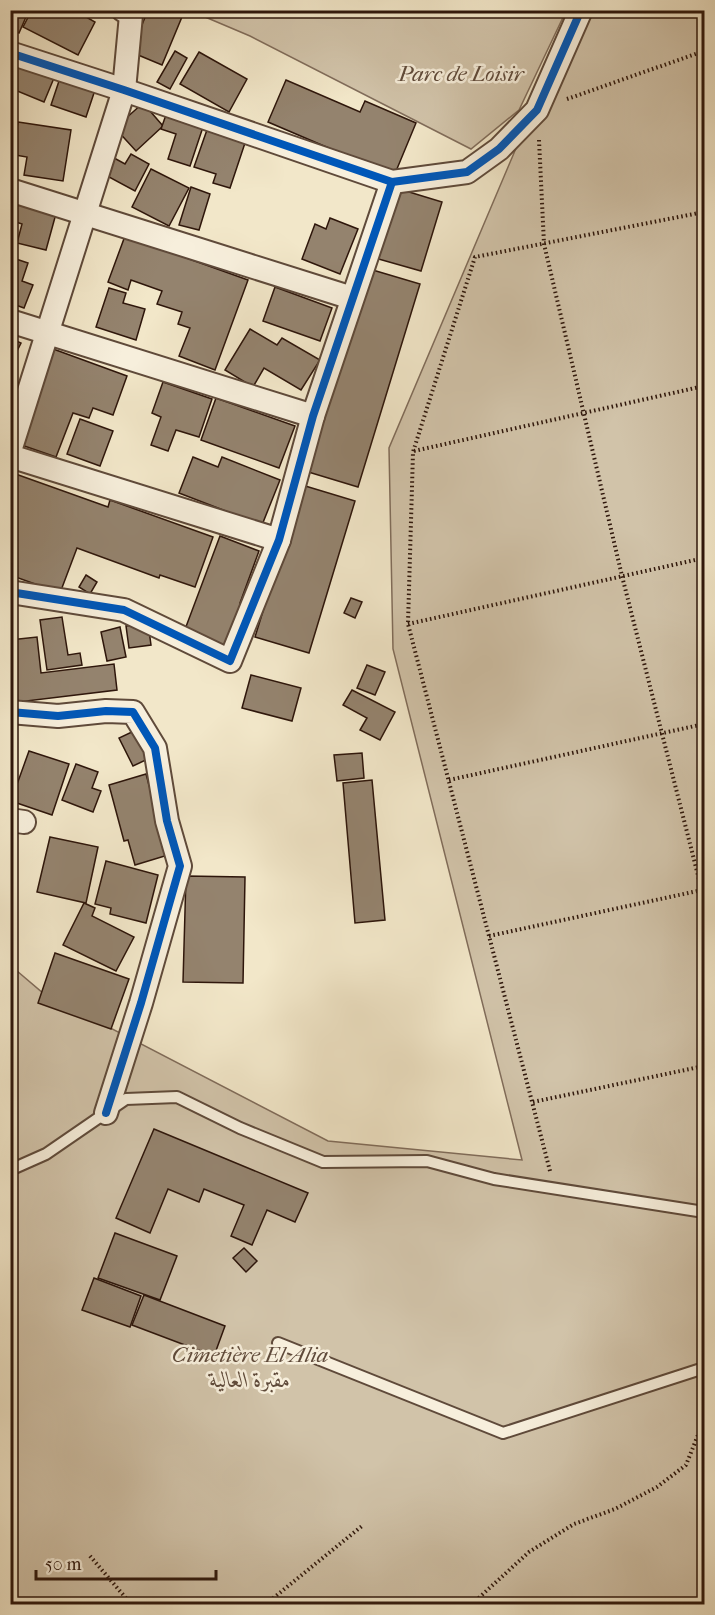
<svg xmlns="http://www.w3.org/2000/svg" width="715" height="1615" viewBox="0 0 715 1615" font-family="'IM FELL French Canon',Amiri,serif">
  <rect width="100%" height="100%" fill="#f2e7c9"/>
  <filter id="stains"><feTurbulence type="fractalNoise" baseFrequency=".00333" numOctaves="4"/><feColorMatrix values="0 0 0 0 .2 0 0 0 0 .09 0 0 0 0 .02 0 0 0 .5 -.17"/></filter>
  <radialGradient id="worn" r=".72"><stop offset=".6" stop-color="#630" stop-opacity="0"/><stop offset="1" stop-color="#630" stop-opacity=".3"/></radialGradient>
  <g fill="#d1c3a9" stroke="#806c5a" stroke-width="1.5">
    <path d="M191,11H566L519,110L471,149L250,36Z"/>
    <path d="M571,11H704V1604H11L10,965L43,993L328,1141L522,1160L393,649L389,448L514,153Z"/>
  </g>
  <g fill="#94836e" stroke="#2e160b" stroke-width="1.5">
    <path d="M10,10H29L19,33L10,29Z"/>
    <path d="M32,10H74L95,22L78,55L23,27Z"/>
    <path d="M148,10H180L184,12L162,65L131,52Z"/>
    <path d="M175,51L187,58L170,89L157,82Z"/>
    <path d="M199,52L247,79L229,112L180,84Z"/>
    <path d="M12,61L54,78L44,102L10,88V66Z"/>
    <path d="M62,72L97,84L86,117L51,105Z"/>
    <path d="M286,80L360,112L365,101L416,123L394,176L268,122Z"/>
    <path d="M143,103L163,126L136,151L115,128Z"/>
    <path d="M167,112L204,124L190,166L168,159L176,134L161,129Z"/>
    <path d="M18,122L71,130L63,181L24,175L27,157L10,154V145L14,146Z"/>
    <path d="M208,127L246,140L230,188L213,183L216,174L194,167Z"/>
    <path d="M105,153L125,164L131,154L149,164L135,191L96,170Z"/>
    <path d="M151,169L189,188L169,226L132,207Z"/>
    <path d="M191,187L210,194L199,230L179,225Z"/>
    <path d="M396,188L442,202L421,271L375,258Z"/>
    <path d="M16,199L57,210L46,250L17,243L22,224L10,220Z"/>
    <path d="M330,218L358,229L340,274L302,259L315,224L326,229Z"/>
    <path d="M125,236L248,280L215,370L179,356L190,328L178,324L182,312L157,304L162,291L131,280L128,290L108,282Z"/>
    <path d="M10,257L28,263L22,281L33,285L24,308L10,303Z"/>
    <path d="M366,268L420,284L358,487L305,471Z"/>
    <path d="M275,287L332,308L320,341L263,321Z"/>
    <path d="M109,288L126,293L123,303L145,309L136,340L96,327Z"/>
    <path d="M250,329L277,345L282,338L320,360L301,390L264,368L253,387L225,370Z"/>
    <path d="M10,338L21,343L10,365Z"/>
    <path d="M45,346L127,376L113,415L93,408L89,418L73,413L56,457L10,441Z"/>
    <path d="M163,382L212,399L199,437L176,430L168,451L151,445L161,417L152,413Z"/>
    <path d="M216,398L295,426L279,468L201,440Z"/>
    <path d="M80,419L113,431L100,466L67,454Z"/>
    <path d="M193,457L218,467L222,457L280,480L262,525L179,493Z"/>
    <path d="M10,472L108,507L110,500L213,537L195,587L160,575L159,578L77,548L60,593L10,575Z"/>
    <path d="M302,485L355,501L309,653L255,637Z"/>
    <path d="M220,536L259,551L240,603L243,604L226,647L184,632Z"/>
    <path d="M86,575L97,582L90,594L79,587Z"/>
    <path d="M351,598L362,602L355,618L344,613Z"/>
    <path d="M62,617L68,655L80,653L82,665L47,670L40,620Z"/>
    <path d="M148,623L151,645L129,648L126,626Z"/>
    <path d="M120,627L126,657L107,661L101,632Z"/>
    <path d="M37,637L41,673L114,664L117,690L10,703V640Z"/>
    <path d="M367,665L385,672L375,695L357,688Z"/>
    <path d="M251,675L301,688L292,721L242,708Z"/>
    <path d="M352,690L395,712L380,740L360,730L367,718L343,705Z"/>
    <path d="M136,730L150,758L133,766L119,738Z"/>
    <path d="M29,751L69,764L52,815L11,801Z"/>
    <path d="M362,753L364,778L337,781L334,755Z"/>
    <path d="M76,764L98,772L92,788L101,791L93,812L62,800Z"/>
    <path d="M146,774L168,855L135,865L128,840L124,841L109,785Z"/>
    <path d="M372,780L385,920L355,923L343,783Z"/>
    <path d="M50,837L98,847L86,903L37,892Z"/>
    <path d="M106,861L158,875L146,923L110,914L111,908L95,904Z"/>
    <path d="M186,876L245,877L243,983L183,982Z"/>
    <path d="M84,903L95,908L92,916L134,937L116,971L63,945Z"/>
    <path d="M55,953L129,979L111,1029L38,1003Z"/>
    <path d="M154,1129L308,1193L295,1222L267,1210L252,1245L231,1236L244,1205L204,1189L199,1202L168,1189L150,1233L116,1218Z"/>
    <path d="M115,1233L177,1256L160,1300L98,1278Z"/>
    <path d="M244,1248L257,1261L246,1272L233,1258Z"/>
    <path d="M94,1278L141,1296L130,1327L82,1310Z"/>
    <path d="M144,1295L225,1326L214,1356L132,1325Z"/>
  </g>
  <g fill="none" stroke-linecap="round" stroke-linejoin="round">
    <defs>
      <g id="lane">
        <path d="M10,1170L46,1154L126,1099L177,1097L240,1128L323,1162L427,1161L494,1179L704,1212"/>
        <path d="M278,1343L503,1433L704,1368"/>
      </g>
      <g id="street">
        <path d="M10,53L124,90L392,182L467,172L499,149L537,110L581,10"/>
        <path d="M10,190L352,298"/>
        <path d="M10,321L313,416"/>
        <path d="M10,451L124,90L131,15L123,10"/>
        <path d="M10,456L279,540"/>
        <path d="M10,592L124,610L230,661L279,540L313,416L392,182"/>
        <path d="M10,712L58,716L106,711L133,712L155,748L167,821L180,866L141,1003L106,1113"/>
        <path d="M10,820L24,822"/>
      </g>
    </defs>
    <use href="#lane" stroke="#5f4a3a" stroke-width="14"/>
    <use href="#street" stroke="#5f4a3a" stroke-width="26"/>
    <g stroke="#2e160b" stroke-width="4" stroke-dasharray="1.5 3" stroke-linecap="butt">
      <path d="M567,99L704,51"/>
      <path d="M539,140L544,244L622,576L704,899"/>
      <path d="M414,451L704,386"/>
      <path d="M408,624L704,558"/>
      <path d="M449,780L704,724"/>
      <path d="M489,936L702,890"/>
      <path d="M533,1102L704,1066"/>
      <path d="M550,1171L408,624L413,452L475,257L704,212"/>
      <path d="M90,1556L131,1604"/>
      <path d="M266,1604L362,1526"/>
      <path d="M472,1604L529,1552L574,1524L615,1509L657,1487L686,1465L704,1420"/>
    </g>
    <use href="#lane" stroke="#f7efdc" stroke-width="10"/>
    <use href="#street" stroke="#f7efdc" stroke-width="22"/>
    <defs>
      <g id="cycleway">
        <path d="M10,53L124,90L392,182L467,172L499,149L537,110L581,10"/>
        <path d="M10,592L124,610L230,661L279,540L313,416L392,182"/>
        <path d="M10,712L58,716L106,711L133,712L155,748L167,821L180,866L141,1003L106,1113"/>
      </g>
    </defs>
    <use href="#cycleway" stroke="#f7efdc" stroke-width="11"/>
    <use href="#cycleway" stroke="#0057b8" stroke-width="8"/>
  </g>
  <g text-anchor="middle" stroke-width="5" stroke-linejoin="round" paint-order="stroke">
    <g font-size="22" font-style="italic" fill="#5f4a3a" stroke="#f7efdc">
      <text x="461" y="81">Parc de Loisir</text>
      <text x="250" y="1362">Cimetière El Alia<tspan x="250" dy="25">مقبرة العالية</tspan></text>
    </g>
  </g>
  <rect width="715" height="1615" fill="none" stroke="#f2e7c9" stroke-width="36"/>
  <rect x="12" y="12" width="691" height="1591" fill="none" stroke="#2e160b" stroke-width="3"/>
  <rect x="18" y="18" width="679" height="1579" fill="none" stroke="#2e160b" stroke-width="1.5"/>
  <path d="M36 1570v9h180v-9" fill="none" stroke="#2e160b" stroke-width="3"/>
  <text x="45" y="1570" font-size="18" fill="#2e160b" stroke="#f7efdc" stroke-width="4.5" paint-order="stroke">50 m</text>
  <rect width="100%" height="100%" filter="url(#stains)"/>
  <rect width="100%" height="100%" fill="url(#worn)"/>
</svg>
